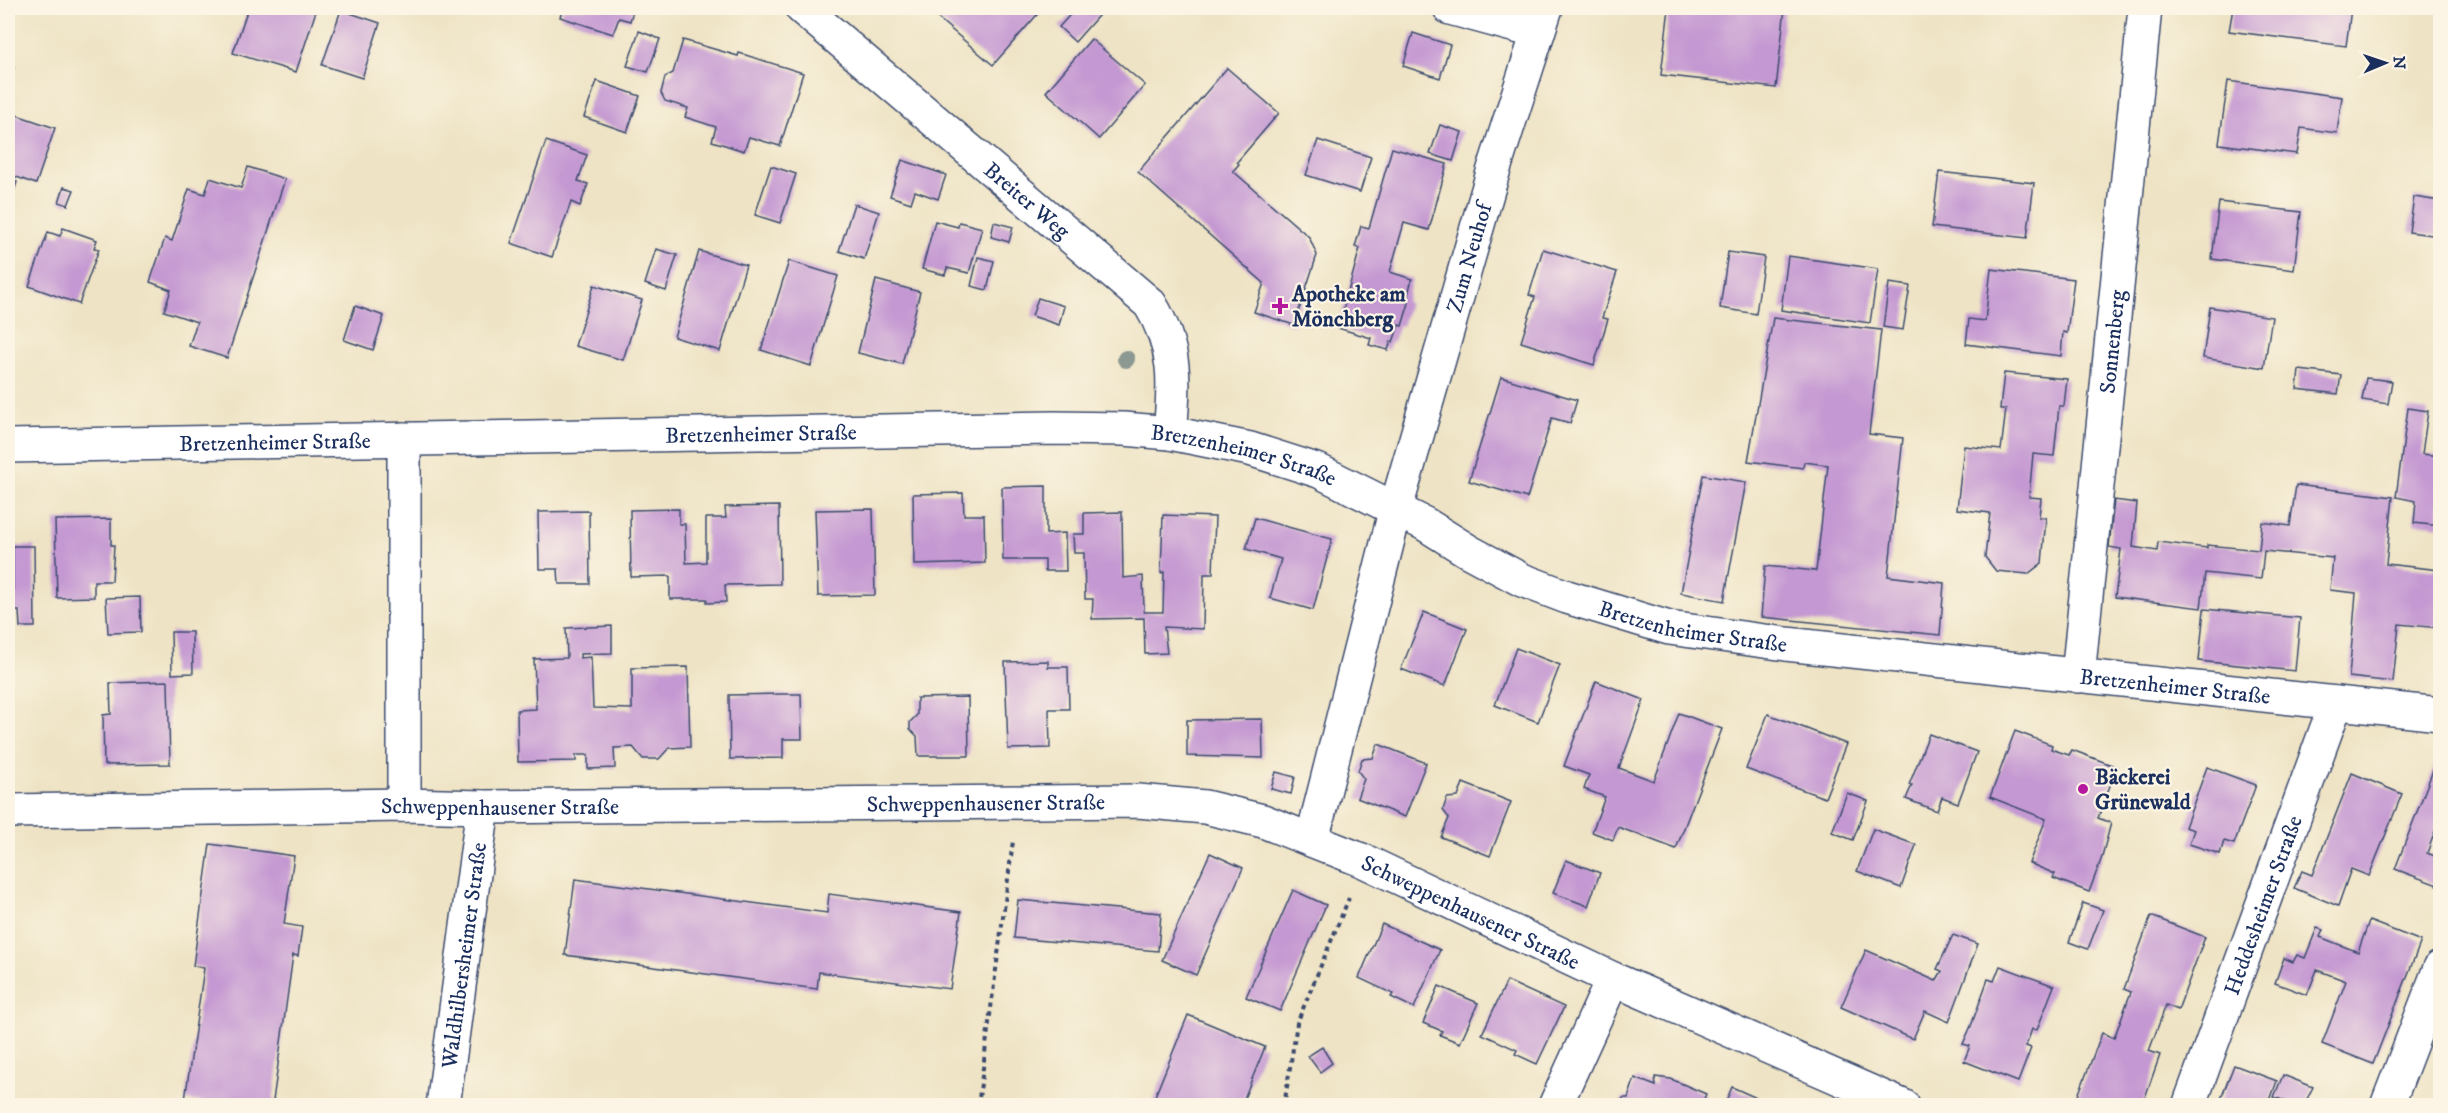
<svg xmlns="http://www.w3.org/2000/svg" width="2448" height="1113" viewBox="0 0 2448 1113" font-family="'IM FELL DW Pica',serif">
  <rect width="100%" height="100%" fill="#fcf5e5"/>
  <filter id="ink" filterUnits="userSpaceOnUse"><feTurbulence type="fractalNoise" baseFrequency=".0167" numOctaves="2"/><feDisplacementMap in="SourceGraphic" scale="12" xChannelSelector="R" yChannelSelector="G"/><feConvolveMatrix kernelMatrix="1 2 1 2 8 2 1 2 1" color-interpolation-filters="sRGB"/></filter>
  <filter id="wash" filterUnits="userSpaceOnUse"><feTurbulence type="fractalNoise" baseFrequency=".008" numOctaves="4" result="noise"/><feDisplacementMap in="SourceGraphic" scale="24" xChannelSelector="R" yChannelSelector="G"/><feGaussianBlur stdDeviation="1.35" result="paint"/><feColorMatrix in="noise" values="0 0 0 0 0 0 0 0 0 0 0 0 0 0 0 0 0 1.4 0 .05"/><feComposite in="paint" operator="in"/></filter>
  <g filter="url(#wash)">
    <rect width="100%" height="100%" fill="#eee3c4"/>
    <g id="blocks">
      <g fill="#c498d2">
        <path d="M248,8H317L296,72L233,53Z"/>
        <path d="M563,8H634L630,21L619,18L613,34L560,17Z"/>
        <path d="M926,8H1043L993,65Z"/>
        <path d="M1076,8H1105L1075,42L1059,27Z"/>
        <path d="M1669,8H1785L1776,88L1661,75Z"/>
        <path d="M2233,8L2351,9L2346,46L2229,31Z"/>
        <path d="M341,10L380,23L362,78L322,65Z"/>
        <path d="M639,31L660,39L648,72L627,66Z"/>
        <path d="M1413,33L1450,45L1440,78L1403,66Z"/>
        <path d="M1091,39L1145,85L1099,139L1046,92Z"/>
        <path d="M683,40L738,56L739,53L803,73L780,146L749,137L744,151L712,141L716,127L685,117L688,108L665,101L661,93L665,77L673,73Z"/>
        <path d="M8,64L14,67L8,83Z"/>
        <path d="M1227,68L1279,113L1237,162L1239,164L1233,171L1309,237L1317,255L1294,325L1254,312L1264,283L1138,172Z"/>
        <path d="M597,81L640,96L627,132L584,117Z"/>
        <path d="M2228,81L2342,97L2337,133L2301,128L2297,154L2219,144Z"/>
        <path d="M8,112L55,128L36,184L8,174Z"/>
        <path d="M1440,125L1462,132L1453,161L1430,154Z"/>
        <path d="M1318,140L1371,157L1360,192L1306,175Z"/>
        <path d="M546,141L587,155L578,181L588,184L580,206L571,202L552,257L511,243Z"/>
        <path d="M1392,148L1447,164L1429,230L1404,223L1390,272L1412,279L1406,302L1409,303L1402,326L1399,325L1393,342L1391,341L1388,350L1369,345L1371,338L1338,328L1360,248L1355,247L1361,226L1369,228Z"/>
        <path d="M902,160L946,175L938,199L915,191L911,203L890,196Z"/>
        <path d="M771,166L796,174L780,223L755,215Z"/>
        <path d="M248,167L285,179L227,358L189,346L197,322L164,311L171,290L150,282L165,238L172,241L189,189L205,194L210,178L241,188Z"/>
        <path d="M1939,172L2034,183L2027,238L1932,227Z"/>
        <path d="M8,179L17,182L10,203L13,204L8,218Z"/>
        <path d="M64,187L74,190L68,205L59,202Z"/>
        <path d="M2414,197L2440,201V236L2409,232Z"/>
        <path d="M2219,202L2301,212L2294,270L2212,259Z"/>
        <path d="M854,204L879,212L864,259L839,251Z"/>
        <path d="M935,221L958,227L959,222L982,228L969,273L947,268L945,275L922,269Z"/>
        <path d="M994,222L1013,227L1009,242L991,237Z"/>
        <path d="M63,228L97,240L94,248L99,249L79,304L29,286L48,232L60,236Z"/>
        <path d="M656,249L677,255L666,291L645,284Z"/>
        <path d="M1543,249L1617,272L1602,318L1608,319L1594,365L1521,342L1535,297L1529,295Z"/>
        <path d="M699,251L746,265L720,351L674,337Z"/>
        <path d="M1728,252L1764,257L1756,314L1720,308Z"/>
        <path d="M1788,256L1878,269L1870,323L1781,310Z"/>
        <path d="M978,257L994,261L987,290L971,286Z"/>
        <path d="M789,261L838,276L811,366L761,350Z"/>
        <path d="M1991,269L2074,279L2067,333L2063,332L2061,356L1966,344L1969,319L1985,321Z"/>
        <path d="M876,280L920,292L902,364L858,353Z"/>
        <path d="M1889,283L1910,286L1903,330L1883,327Z"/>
        <path d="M594,285L642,300L623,360L575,346Z"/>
        <path d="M1038,298L1064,306L1059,325L1032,316Z"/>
        <path d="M355,306L384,316L373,350L344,340Z"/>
        <path d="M2210,307L2272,317L2264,368L2203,358Z"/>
        <path d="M1773,318L1881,330L1869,434L1903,438L1888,576L1944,583L1940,635L1761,617L1765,566L1816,571L1828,465L1804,462L1803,468L1748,461Z"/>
        <path d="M2299,370L2341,375L2338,394L2297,389Z"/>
        <path d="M2004,373L2067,379L2064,406H2059L2054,456L2033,454L2029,497L2041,498L2039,517L2046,518L2042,563L2028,574L1996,571L1985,557L1990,513L1957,509L1964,446L2001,450L2006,409H2000Z"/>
        <path d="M1501,377L1577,400L1570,423L1552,418L1527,498L1469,481Z"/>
        <path d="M2366,378L2392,381L2388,404L2362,400Z"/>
        <path d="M2408,408L2428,411L2422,454L2440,456V526L2414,523L2416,501L2396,497Z"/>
        <path d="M1703,475L1746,482L1724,601L1681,593Z"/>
        <path d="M2296,485L2393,497L2386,564L2440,570V628L2399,624L2393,682L2349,677L2356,593L2330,590L2333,558L2264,551L2261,579L2205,573L2201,608L2115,597L2121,549L2109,547L2114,500L2137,503L2133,547L2157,551L2158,542L2207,548V545L2259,550L2262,522L2290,526Z"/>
        <path d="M1046,486V534L1065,533L1066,571H1045V560H1003L1002,487Z"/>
        <path d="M963,493L964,515H984L985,563L914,565L913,494Z"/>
        <path d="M779,506L780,584L725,585L726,602L707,603V599H670V576L631,577L630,510L679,509V524H685L686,563L706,562V518H726L725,507Z"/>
        <path d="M873,509L875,595L818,596L815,510Z"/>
        <path d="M589,511L590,584H559L558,569H539L538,512Z"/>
        <path d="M1122,512L1123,578L1143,576L1144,612H1163L1164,572L1161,573L1163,515L1215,517L1213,574H1204L1203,629L1164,627L1167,653L1145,654L1144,618L1092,619L1093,599H1085L1084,553H1074L1073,534H1084V513Z"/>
        <path d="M1255,518L1332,539L1313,610L1270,598L1281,559L1246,549Z"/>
        <path d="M111,519V545H114L112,581H94V597L57,598L55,520Z"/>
        <path d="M13,546H34L35,627H20L19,611H13Z"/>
        <path d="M140,597L141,632L108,633L106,598Z"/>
        <path d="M2204,609L2300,618L2295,671L2199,661Z"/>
        <path d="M1424,612L1467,629L1445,686L1401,669Z"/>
        <path d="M612,626V653L580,654V658L591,657L593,708L632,709V668L688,667L690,747L669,748L659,759H643L633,747L614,748L615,768L588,769V755H576V761L518,762L517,710L536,709L534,659L567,658L566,628Z"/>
        <path d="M171,632H192L193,673L172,674Z"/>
        <path d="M1516,648L1560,665L1538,722L1495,705Z"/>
        <path d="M1048,661V667H1068L1069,709H1049L1050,748L1008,749L1005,662Z"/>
        <path d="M168,681L170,764L104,765L103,715L111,714L110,683Z"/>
        <path d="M1596,681L1644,700L1619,768L1638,775L1654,781L1679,713L1722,729L1676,849L1618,827L1613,840L1592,832L1605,797L1584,789L1589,775L1564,766Z"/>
        <path d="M782,694H801L802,739H783V758L730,759L729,695Z"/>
        <path d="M968,697L969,756H918L917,736L910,729V722L917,715V698Z"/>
        <path d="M1768,714L1846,744L1825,798L1746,769Z"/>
        <path d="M1262,719L1263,758L1187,756V720Z"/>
        <path d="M2015,731L2052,745L2051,749L2069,755L2072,750L2117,767L2098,818L2111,823L2101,860L2089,892L2053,878L2055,874L2029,863L2046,819L1990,797Z"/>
        <path d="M1929,734L1977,752L1958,803L1942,797L1937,811L1906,799L1912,785H1909Z"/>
        <path d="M1378,744L1426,763L1405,817L1357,798L1364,779L1358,771L1362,759L1373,758Z"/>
        <path d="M2440,752V818L2427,853L2440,858V886L2395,869Z"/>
        <path d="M2207,767L2256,785L2234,844L2224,841L2220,854L2189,844L2194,830L2185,827Z"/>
        <path d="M1276,772L1295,777L1291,794L1271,789Z"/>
        <path d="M2352,773L2402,794L2369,876L2351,869L2338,906L2294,888L2302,871L2312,875Z"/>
        <path d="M1463,783L1511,802L1490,856L1441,837L1449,818L1443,810L1447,798L1458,797Z"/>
        <path d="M1847,793L1868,801L1853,840L1832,832Z"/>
        <path d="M1873,829L1916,845L1901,888L1857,871Z"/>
        <path d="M210,844L294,856L284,924L302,927L298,956L293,955L273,1101L300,1106H201V1102L185,1100L204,968L193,966Z"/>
        <path d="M1210,853L1243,868L1196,975L1162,960Z"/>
        <path d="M1566,860L1600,873L1588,906L1553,893Z"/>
        <path d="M575,879L827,913L829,894L961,912L950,989L819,972L817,989L565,955Z"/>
        <path d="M1293,890L1326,905L1280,1011L1246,997Z"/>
        <path d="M1018,900L1161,913L1158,951L1014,938Z"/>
        <path d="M2083,903L2103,910L2088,949L2069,942Z"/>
        <path d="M2151,916L2205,937L2178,1010L2166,1005L2149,1051L2160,1055L2142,1106H2074L2102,1033L2114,1038L2131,992L2124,989Z"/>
        <path d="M2369,921L2421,941L2373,1064L2322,1044L2346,981L2317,970L2307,995L2275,983L2284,958L2293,962L2297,955L2305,958L2317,928L2323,930L2320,937L2358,952Z"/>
        <path d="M1382,924L1440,950L1414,1008L1391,997L1393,994L1359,978Z"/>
        <path d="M1953,935L1978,944L1949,1022L1925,1011L1913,1039L1841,1007L1866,950L1936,981L1942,971L1937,969Z"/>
        <path d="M2000,966L2054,986L2037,1030L2032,1029L2026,1046L2031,1048L2018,1082L1964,1061L1970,1046L1963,1044L1971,1026L1988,979L1994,981Z"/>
        <path d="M1507,981L1564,1007L1537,1064L1515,1054L1517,1050L1482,1034Z"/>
        <path d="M1439,986L1478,1003L1460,1043L1440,1035L1442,1031L1423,1023Z"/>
        <path d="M1188,1015L1265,1047L1241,1106H1151Z"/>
        <path d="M1322,1047L1332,1063L1320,1072L1308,1056Z"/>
        <path d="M2234,1065L2277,1081L2268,1106L2219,1104Z"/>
        <path d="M2283,1075L2313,1087L2307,1099L2317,1103L2316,1106H2283L2285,1101L2274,1097Z"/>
        <path d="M1655,1077L1671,1079L1706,1094L1701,1106H1619L1623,1098H1628L1635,1078L1656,1086Z"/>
        <path d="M1732,1087L1768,1103L1766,1106H1724Z"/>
      </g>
    </g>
  </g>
  <g filter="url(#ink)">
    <use href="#blocks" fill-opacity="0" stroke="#3b4a6d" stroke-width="1.5"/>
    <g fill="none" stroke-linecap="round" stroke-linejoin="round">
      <defs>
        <g id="minor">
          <path id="s1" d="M802,8L1150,304C1177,348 1175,383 1170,433"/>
          <path d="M1450,8L1538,32"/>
          <path id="s2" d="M8,446L1054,428L1124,429L1170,433L1250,449L1319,471L1425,524L1468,551L1522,580L1567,597L1669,628L1786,644L2440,714"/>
          <path id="s3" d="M2078,676L2145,8"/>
          <path d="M404,805V439"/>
          <path id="s4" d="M8,811L404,805L483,807L1138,801L1205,807L1263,821L1364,861L1613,979L1903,1106"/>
          <path id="s5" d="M1312,840L1396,508L1494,169L1546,8"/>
          <path id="s6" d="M443,1106L483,807"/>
          <path d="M1555,1106L1613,979"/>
          <path id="s7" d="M2189,1106L2336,703"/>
          <path d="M2387,1106L2440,968"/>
        </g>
      </defs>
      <use href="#minor" stroke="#3b4a6d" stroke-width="36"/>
      <g stroke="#3b4a6d" stroke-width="4" stroke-dasharray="4.5 4.5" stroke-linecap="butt">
        <path d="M978,1106L1013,841"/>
        <path d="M1284,1106L1297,1023L1349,898"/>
      </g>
      <use href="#minor" stroke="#fff" stroke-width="33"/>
    </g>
    <circle fill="#8c9892" cx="1126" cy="359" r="9"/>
  </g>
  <g fill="#b5179e" stroke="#fcf5e5" stroke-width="2">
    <path d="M1277 297h6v6h6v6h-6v6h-6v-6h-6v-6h6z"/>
    <circle cx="2083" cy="789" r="6"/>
  </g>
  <g text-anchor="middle" stroke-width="4.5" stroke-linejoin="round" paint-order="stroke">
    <g font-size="22" fill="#1b2f5e" stroke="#fcf5e5">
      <text dy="8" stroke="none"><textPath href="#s1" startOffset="296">Breiter Weg</textPath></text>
      <text dy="8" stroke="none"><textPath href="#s5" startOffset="603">Zum Neuhof</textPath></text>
      <text dy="8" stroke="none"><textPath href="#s3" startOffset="336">Sonnenberg</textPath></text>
      <text dy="8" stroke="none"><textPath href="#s2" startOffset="753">Bretzenheimer Straße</textPath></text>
      <text dy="8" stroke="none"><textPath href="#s2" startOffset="267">Bretzenheimer Straße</textPath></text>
      <text dy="8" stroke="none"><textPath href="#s2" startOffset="1239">Bretzenheimer Straße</textPath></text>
      <text dy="8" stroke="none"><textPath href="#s2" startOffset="1725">Bretzenheimer Straße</textPath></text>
      <text dy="8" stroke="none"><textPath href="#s2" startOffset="2211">Bretzenheimer Straße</textPath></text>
      <text dy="8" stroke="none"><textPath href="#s4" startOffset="978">Schweppenhausener Straße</textPath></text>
      <text dy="8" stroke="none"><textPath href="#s4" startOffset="492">Schweppenhausener Straße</textPath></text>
      <text dy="8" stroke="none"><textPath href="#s7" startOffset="214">Heddesheimer Straße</textPath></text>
      <text dy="8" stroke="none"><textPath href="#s4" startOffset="1484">Schweppenhausener Straße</textPath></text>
      <text dy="8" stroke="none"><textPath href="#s6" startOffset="152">Waldhilbersheimer Straße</textPath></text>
    </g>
    <g font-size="22" font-weight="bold" fill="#1b2f5e" stroke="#fcf5e5" text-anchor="start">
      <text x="1292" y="301">Apotheke am<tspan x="1292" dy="25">Mönchberg</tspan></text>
      <text x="2095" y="784">Bäckerei<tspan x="2095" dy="25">Grünewald</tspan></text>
    </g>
  </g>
  <rect width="2448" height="1113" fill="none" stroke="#fcf5e5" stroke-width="30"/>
  <g transform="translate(2385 63) rotate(88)" stroke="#fcf5e5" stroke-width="4.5" paint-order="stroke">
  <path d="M0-4.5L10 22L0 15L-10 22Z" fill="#1b2f5e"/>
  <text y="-9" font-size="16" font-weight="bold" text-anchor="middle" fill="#1b2f5e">N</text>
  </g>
</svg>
